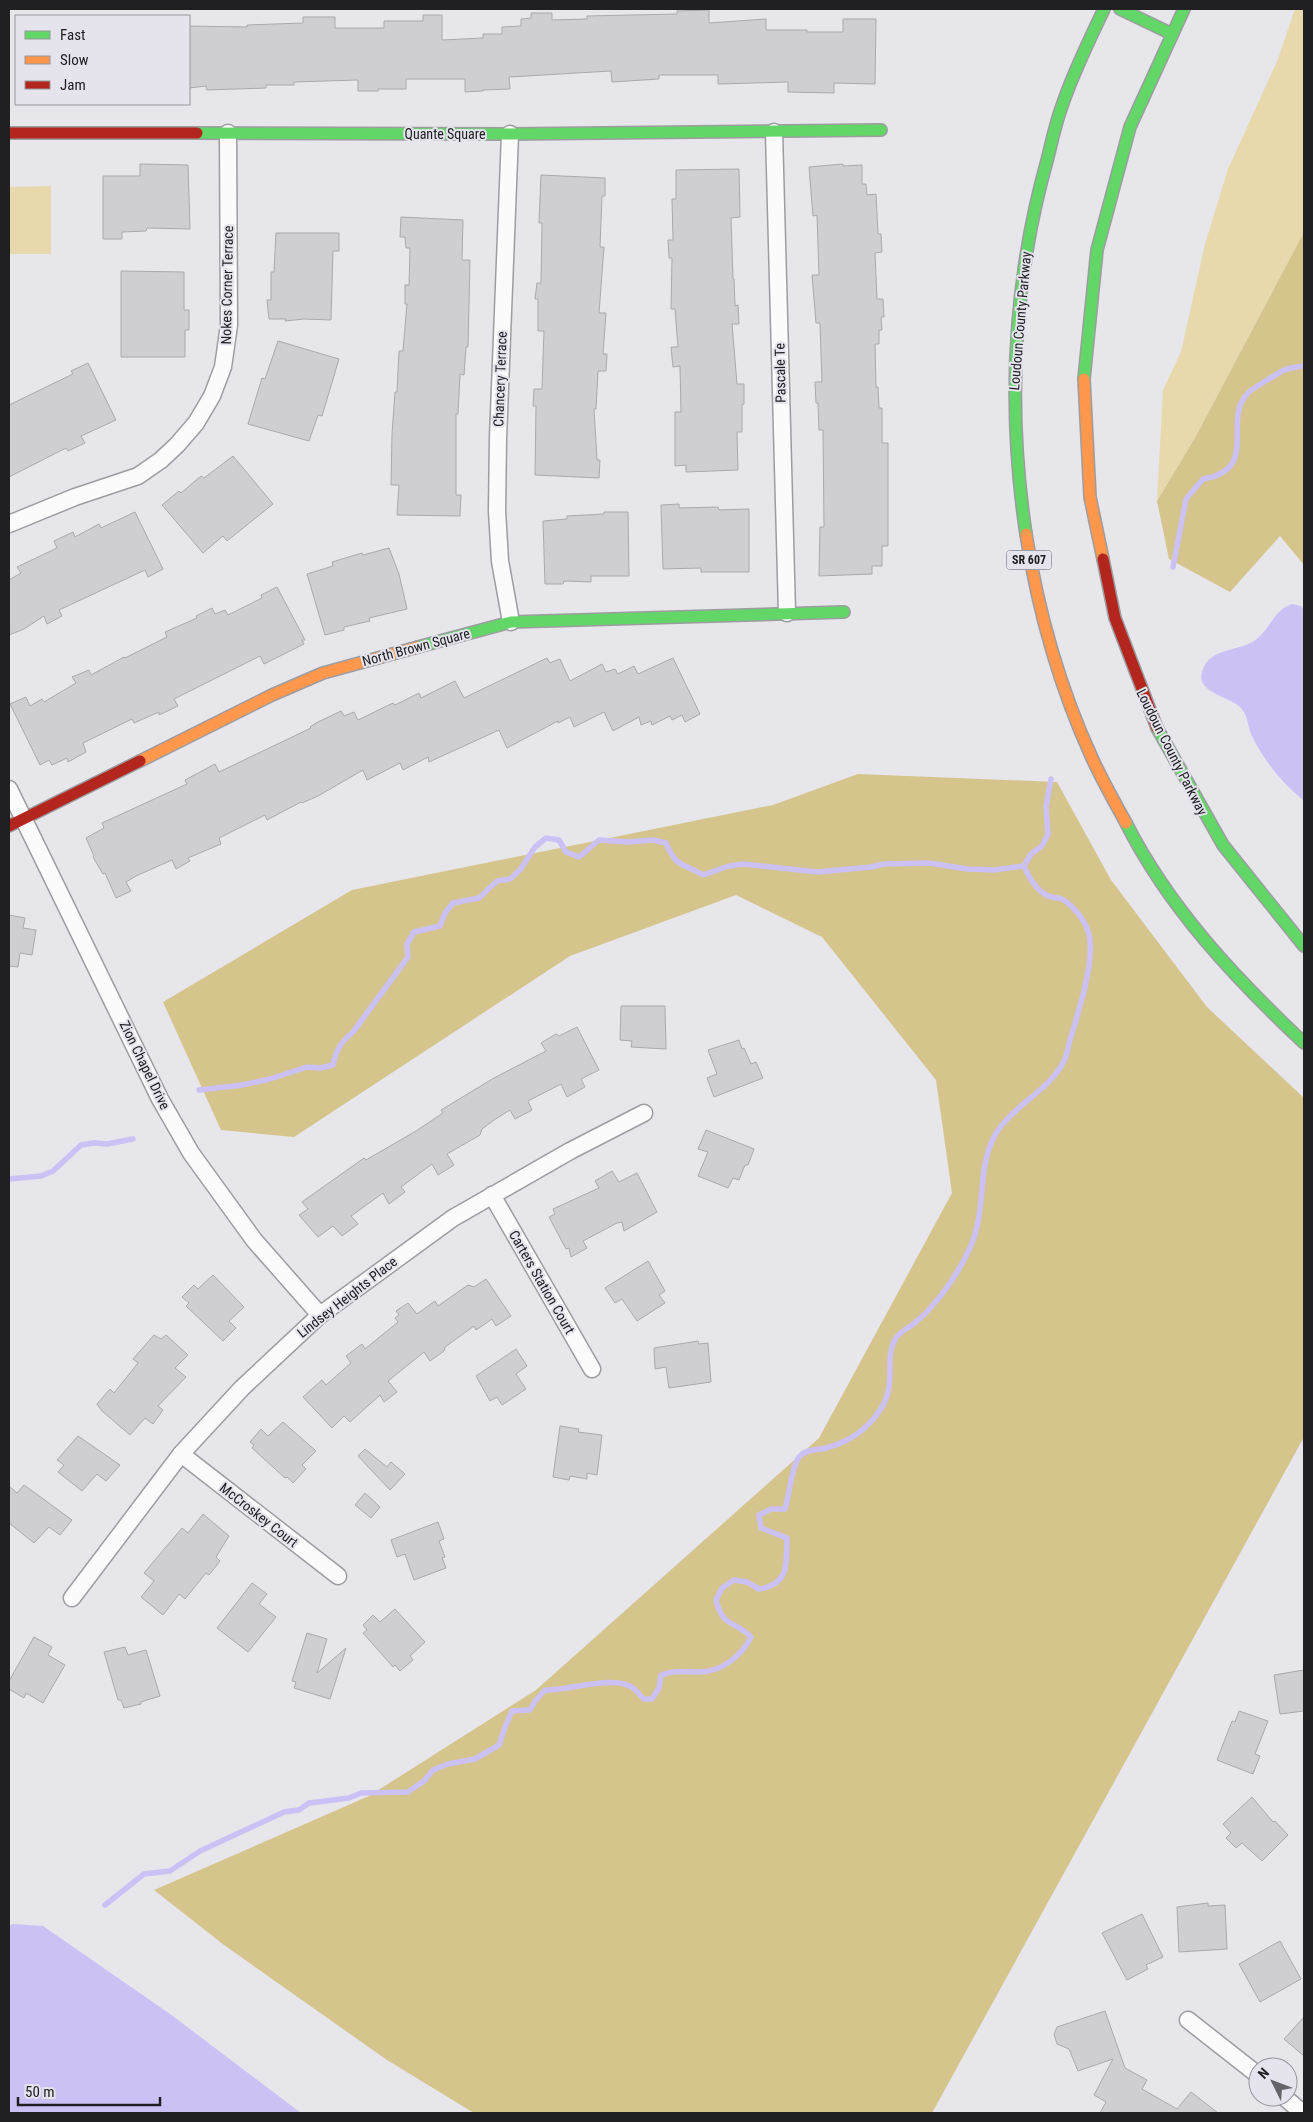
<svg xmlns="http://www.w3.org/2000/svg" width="1313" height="2122" viewBox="0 0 1313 2122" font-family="'Roboto Condensed',sans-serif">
  <rect width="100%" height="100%" fill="#e6e6eb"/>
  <g fill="#e8d9ad">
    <path d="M1295,9H1304V232L1196,436L1157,501L1163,390L1181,352L1205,244L1228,169L1278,59Z"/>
    <path d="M51,186V254H9V187Z"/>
  </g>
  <g fill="#d6c48d">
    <path d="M1304,232V565L1280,536L1230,592L1169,559L1157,501L1196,436Z"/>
    <path d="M858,774L1057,782L1111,880L1207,1007L1304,1098V1437L932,2113H474L387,2060L224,1945L154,1890L369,1796L536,1690L819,1438L952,1193L936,1080L822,937L736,895L570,956L294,1137L221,1130L163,1002L352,890L773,805Z"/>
  </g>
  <g fill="#cbc1f5">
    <path d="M1292,604L1301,606L1304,610V801C1283,784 1264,761 1252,736C1248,728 1248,715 1241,708C1229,695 1189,693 1205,665C1215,647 1244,651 1258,638C1271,627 1275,609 1292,604Z"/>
    <path d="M12,1924L43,1926L170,2014L301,2113H9V1927Z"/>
  </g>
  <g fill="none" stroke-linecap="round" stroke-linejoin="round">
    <g stroke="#cbc1f5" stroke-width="5.5">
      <path d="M1173,567L1186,499L1203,479C1262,469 1220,419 1249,392C1253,388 1276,375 1282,371C1288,368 1297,367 1304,366"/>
      <path d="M199,1090L242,1085L270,1079L307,1067L320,1068L333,1065C336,1050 341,1042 353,1032L408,957L407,944L414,932L440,926L445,913L453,903L479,898L497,881L510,879L520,870L535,847L546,838L559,840L566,852L579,857L599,840L628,842L653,840L666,843C676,868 683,863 703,875L729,866L743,864L818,872L871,867L884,864L929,863L967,869L994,870L1024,866"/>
      <path d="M9,1179L41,1176L53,1171L81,1145L94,1143L107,1144L133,1139"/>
      <path d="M105,1905L144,1874L170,1871L200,1851L284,1812L299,1810L309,1803L349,1798L361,1793L408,1792L424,1781L433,1770L448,1764L475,1759L499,1745L505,1727L512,1711L530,1710L535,1701L545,1690C566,1691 616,1674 633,1688C637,1691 640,1696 644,1699H652L659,1688L661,1675C675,1670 685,1672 699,1672C722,1672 741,1656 751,1637C734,1620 723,1628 716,1600L722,1588L734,1580L747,1582L759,1589C790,1584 786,1564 787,1538L761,1528L759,1515L771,1509H785C789,1496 792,1464 800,1456C806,1449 818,1450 826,1448C849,1442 867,1430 880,1410C898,1385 883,1357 896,1338C900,1331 911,1327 917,1321C939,1302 961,1270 972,1243C986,1209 977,1167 995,1135C1011,1107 1048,1091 1063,1063C1067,1056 1068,1047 1070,1040C1078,1013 1097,957 1088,931C1084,919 1074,907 1064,900C1059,897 1053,898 1048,896C1036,890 1029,878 1024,866L1031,854L1042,846L1048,834L1046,807L1051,779"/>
    </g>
  </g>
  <g fill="#cfcfd3" stroke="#aaaaad">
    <path d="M709,10V23L766,19V30H807V32H843V19H876L875,84L834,83V93L788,92V82L718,84V75H659V79L612,82L611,71L509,77L510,89L483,90V91L465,92V79H406V89H378V91H358V80L294,82V85H266V88L207,90L206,86L189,88V26L247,27V25L303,23V17H335V28H384V21H423V15H442V40L483,38V34H502V27L521,26V19L531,18V13H552V20L587,19V16L677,14V11Z"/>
    <path d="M140,164L188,165L190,229L147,228L146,231L122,232V239H103V176H140Z"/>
    <path d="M843,164V166L862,165V184H866L867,195L876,194L878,234H881L882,252L875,253L877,299H883L884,317H881L882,330H879V344H875L876,387H878L879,408H882V443H888V546H882V566H872V574L819,576L820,527H824L823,430H819L818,403H816L815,382H822L820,323H816L812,275H819L817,215L813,216L809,167Z"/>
    <path d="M739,169L740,217L731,218L733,279H734L735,306L738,305L739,324H732L737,384H744V404L742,405V432H737L738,470L686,472V465L675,466V412H681L680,366L673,367L671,347H678L675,309H671L672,258H669L668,240H673L672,199H676V170Z"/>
    <path d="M541,175L605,178V196H602L600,247H604L599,313H606L603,354H607L606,371H598L596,409H594L597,460H600L599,478L535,475L536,406H533L534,389H542L544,331H538V299H535L537,283H541L542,223H539Z"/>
    <path d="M401,217L463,220L462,260H470L468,347H466L464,375L460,374L458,414H456V495H461L460,516L397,515L399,485H391L392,434L395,392H397L399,351H403L407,304H405V285H409L410,248H406L405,237H400Z"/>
    <path d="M276,233H339V251H333L331,320L304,319L285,321L286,319H269L267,300H271V272H274Z"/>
    <path d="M121,271L184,272V310H189V330H185V357H121Z"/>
    <path d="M278,341L339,359L322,416L318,415L309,441L248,424L262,378L265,379Z"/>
    <path d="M88,363L116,420L81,436L85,443L68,451L66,448L9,477V405L73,374L71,371Z"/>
    <path d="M233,456L273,504L227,541L223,536L203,553L162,505L179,491L181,493L201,476L204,478Z"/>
    <path d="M679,504V508L718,507L719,510L749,509V572H701V568L663,569L661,505Z"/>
    <path d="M135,512L163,569L148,577L145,570L59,610L62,616L47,624L44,616L24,629L9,635V580L21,573L17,567L57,548L54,541L73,532L75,537L99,524L101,528Z"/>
    <path d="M604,512H628L629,576H591V582L564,581L563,584H545L543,521L567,519V516L604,514Z"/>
    <path d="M389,548L399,574L407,609L369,618L370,621L344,627V630L325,635L307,574L333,566L332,562L362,553L363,555Z"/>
    <path d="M277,587L305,640H302L304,644L264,664L260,656L174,699L178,706L159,715V712L134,723L132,719L83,743L86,752L68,762L67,758L52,765L49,760L40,765L10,704L26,697L30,706L42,699L44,702L76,683L72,677L89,670L91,675L124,657L125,658L167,637L165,632L197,618L196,616L212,608L215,614L225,610L228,615L262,598L261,595Z"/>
    <path d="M547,658L550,663L560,659L570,681L602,664L606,672L615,669L618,674L634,666L638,674L673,658L700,714L685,722L682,715L672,720L670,716L652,725L651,721L641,725L639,717L613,731L604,712L574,727L570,717L558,723V721L507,748L499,730L429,762L428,757L403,770L400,763L367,780L363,770L318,796L302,803L301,802L267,820L265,815L219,838L221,844L188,858L190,861L176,869L172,860L136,876L126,882L131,891L116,898L105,873L103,874L93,857L94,856L86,838L104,828L102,823L187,784L185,780L215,764L219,772L311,728L310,727L316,723L341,711L344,716L354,712L358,720L393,703L395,705L419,693L421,698L455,681L464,698Z"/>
    <path d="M9,915L25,918L23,928L36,930L32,955L20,953L18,967L9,966Z"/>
    <path d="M621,1006H665L666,1049L631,1047L632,1041L620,1040Z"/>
    <path d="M577,1027L599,1070L581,1079L585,1087L567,1097L561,1084L528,1101L532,1110L515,1119L510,1110L494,1120L482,1129L480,1135L447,1154L454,1165L438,1175L432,1164L401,1187L405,1192L389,1204L383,1193L351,1216L358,1224L342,1236L333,1226L318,1237L299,1215L308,1209L302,1202L364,1158L366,1160L416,1131L443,1113L441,1110L494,1078L546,1051L541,1043L556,1034L559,1036Z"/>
    <path d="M739,1040L742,1049L744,1048L751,1064L756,1062L763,1078L714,1097L707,1078L717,1074L708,1050Z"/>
    <path d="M706,1130L754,1149L748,1165H745L739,1180L733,1178L728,1188L698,1176L708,1152L698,1149Z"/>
    <path d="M612,1171L619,1182L637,1173L657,1212L624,1231L622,1222L617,1223L583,1241L587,1248L571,1257L569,1248L566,1249L549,1217L555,1214L553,1209L599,1188L595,1181Z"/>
    <path d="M648,1261L665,1291L659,1295L665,1303L637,1321L622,1299L615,1303L605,1288Z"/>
    <path d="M213,1275L244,1307L229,1321L236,1328L223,1341L186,1306L189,1303L182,1297L194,1285L198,1289Z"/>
    <path d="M486,1279L511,1316L496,1326L492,1319L476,1330L474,1326L445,1347L444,1351L430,1361L424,1352L388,1381L397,1392L384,1402L380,1395L350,1422L344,1416L332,1428L303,1397L322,1380L326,1385L351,1363L346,1356L362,1344L365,1349L398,1322L395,1318L399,1315L396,1311L408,1303L417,1314L435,1301L438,1306L468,1285L474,1287Z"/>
    <path d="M154,1335L161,1339L166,1335L188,1355L175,1368L186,1377L158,1406L163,1410L153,1424L145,1418L130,1435L102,1411L97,1404L110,1389L114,1393L138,1363L133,1359Z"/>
    <path d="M698,1341L699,1344L708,1343L711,1382L669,1388L666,1367L655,1369L654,1348Z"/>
    <path d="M516,1349L527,1366L516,1374L526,1389L502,1405L497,1397L490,1401L476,1376Z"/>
    <path d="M283,1422L316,1451L302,1465L306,1469L293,1483L287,1477L285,1478L252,1448L254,1445L250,1442L261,1429L268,1436Z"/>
    <path d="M560,1426L579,1429L578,1432L602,1435L597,1475L587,1473V1479L570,1476L569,1480L553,1477Z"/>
    <path d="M78,1436L120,1465L106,1481L97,1474L82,1491L58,1472L64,1465L57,1460Z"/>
    <path d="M365,1449L387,1467L391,1462L405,1474L390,1490L358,1456Z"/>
    <path d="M24,1485L72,1520L60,1535L49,1527L34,1543L9,1523V1486L17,1493Z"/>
    <path d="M365,1493L380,1507L371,1518L355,1505Z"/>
    <path d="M203,1514L229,1536L216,1557L220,1561L209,1575L206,1573L185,1599L179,1594L163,1615L141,1597L154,1581L144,1573L182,1528L188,1533Z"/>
    <path d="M438,1522L444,1539L439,1541L445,1557L442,1558L446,1568L414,1580L405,1554L397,1557L391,1540Z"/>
    <path d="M252,1583L267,1594L259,1604L276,1617L248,1652L217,1628Z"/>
    <path d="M395,1609L425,1642L410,1656L413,1660L400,1671L395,1665L393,1667L363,1633L367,1630L363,1625L373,1615L380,1622Z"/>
    <path d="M307,1633L327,1639L317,1673L346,1648L330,1699L294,1688L296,1682L292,1681Z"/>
    <path d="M34,1637L52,1647L48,1655L65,1665L43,1703L26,1693L24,1698L9,1689V1681Z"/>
    <path d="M125,1647L128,1655L146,1650L160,1696L141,1702V1704L124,1708L121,1700H118L104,1652Z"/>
    <path d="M1304,1670V1711L1280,1714L1274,1675Z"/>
    <path d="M1239,1711L1268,1721L1255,1754L1260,1756L1253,1774L1217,1760L1232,1721L1235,1722Z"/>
    <path d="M1252,1797L1273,1822L1275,1821L1288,1835L1262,1861L1242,1843L1236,1848L1226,1838L1231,1833L1223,1824Z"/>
    <path d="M1208,1903V1906L1225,1905L1227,1949L1179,1952L1177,1907Z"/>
    <path d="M1142,1914L1163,1957L1146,1965L1148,1969L1127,1980L1102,1933Z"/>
    <path d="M1280,1941L1301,1979L1260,2002L1239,1964Z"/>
    <path d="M1105,2011L1125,2068L1147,2080L1142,2089L1177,2109L1191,2092L1218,2113H1100L1106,2102L1094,2095L1113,2059L1078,2071L1069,2049L1057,2044L1054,2034L1057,2027Z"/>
    <path d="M1304,2017V2056L1284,2039Z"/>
  </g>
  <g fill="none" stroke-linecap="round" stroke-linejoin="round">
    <defs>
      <g id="street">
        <path d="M774,132L787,613"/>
        <path d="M510,134L498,438L497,511L500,561L511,622"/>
        <path d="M9,524L75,497L138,476L161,460L177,445L196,423L212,396L223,367L229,325L228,133"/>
        <path d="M9,789L160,1099L191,1153L254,1240L320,1315"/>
        <path d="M492,1195L592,1369"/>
        <path d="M181,1454L338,1576"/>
        <path d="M72,1598L181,1454L242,1388L320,1315L453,1218L570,1151L644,1113"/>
        <path d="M1188,2020L1258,2075"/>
        <path d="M1284,2097L1303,2113"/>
      </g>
      <g id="fast">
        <path d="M1120,9L1170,33"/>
        <path d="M197,133L510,134L881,130"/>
        <path d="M1084,379L1097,250L1130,127L1184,9"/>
        <path d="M1026,534C1007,408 1013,280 1048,157C1052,140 1056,122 1062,106C1073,73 1089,41 1104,9"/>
        <path d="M418,647L511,622L844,612"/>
        <path d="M1157,728L1223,845L1304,946"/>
        <path d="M1126,823C1169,908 1235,978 1304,1043"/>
      </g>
      <g id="slow">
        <path d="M1084,379L1090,497L1103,559"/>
        <path d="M1026,534C1038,611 1060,688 1092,758C1102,780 1114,801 1126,823"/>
        <path d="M140,761L272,695L323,673L418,647"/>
      </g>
      <g id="jam">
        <path d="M9,133H197"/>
        <path d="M1103,559L1115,618L1157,728"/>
        <path d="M9,826L140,761"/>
      </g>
    </defs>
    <use href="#street" stroke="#9d9da1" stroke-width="19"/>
    <use href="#fast" stroke="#9d9da1" stroke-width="14"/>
    <use href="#slow" stroke="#9d9da1" stroke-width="14"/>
    <use href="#jam" stroke="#9d9da1" stroke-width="14"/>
    <use href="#street" stroke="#fbfbfc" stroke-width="16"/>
    <use href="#fast" stroke="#63d668" stroke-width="11"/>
    <use href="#slow" stroke="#ff974d" stroke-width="11"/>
    <use href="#jam" stroke="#b3261e" stroke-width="11"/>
  </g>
  <g text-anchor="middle" stroke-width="4" stroke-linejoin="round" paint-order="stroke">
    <rect fill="#e5e4ed" stroke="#5b5b60" stroke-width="1" x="1006.5" y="550.5" width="45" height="19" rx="4"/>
    <g font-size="12" font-weight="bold" fill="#202023">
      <text x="1029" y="564">SR 607</text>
    </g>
    <g font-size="14" fill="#202023" stroke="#e5e4ed">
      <text x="445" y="139">Quante Square</text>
      <text transform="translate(227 285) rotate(-89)" y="5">Nokes Corner Terrace</text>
      <text transform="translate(1020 321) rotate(-85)" y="5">Loudoun County Parkway</text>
      <text transform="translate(780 373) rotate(-91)" y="5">Pascale Te</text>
      <text transform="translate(500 379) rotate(-88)" y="5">Chancery Terrace</text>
      <text transform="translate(416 647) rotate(-15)" y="5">North Brown Square</text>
      <text transform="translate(1172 752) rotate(63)" y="5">Loudoun County Parkway</text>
      <text transform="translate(145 1065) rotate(64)" y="5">Zion Chapel Drive</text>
      <text transform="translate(542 1282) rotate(60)" y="5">Carters Station Court</text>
      <text transform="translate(347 1297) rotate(-38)" y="5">Lindsey Heights Place</text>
      <text transform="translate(259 1515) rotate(38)" y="5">McCroskey Court</text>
    </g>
  </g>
  <rect width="1313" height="2122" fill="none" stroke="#202023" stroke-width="20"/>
  <rect x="15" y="15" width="175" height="90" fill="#e5e4ed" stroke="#96969c"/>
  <rect x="25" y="31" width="25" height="8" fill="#63d668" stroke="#96969c"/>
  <text x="60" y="40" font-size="15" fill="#202023">Fast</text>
  <rect x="25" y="56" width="25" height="8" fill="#ff974d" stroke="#96969c"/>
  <text x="60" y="65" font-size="15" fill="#202023">Slow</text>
  <rect x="25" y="81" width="25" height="8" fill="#b3261e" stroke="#96969c"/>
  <text x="60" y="90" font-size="15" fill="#202023">Jam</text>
  <g transform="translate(1273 2082) rotate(312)"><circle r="24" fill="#e5e4ed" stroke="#96969c"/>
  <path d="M0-4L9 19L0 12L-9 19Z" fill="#656569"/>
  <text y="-8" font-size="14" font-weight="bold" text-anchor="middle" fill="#202023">N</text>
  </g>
  <path d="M18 2097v8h142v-8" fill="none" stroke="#202023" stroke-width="2.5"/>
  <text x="25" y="2097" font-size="15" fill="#202023" stroke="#e5e4ed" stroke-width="4" paint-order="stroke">50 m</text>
</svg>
